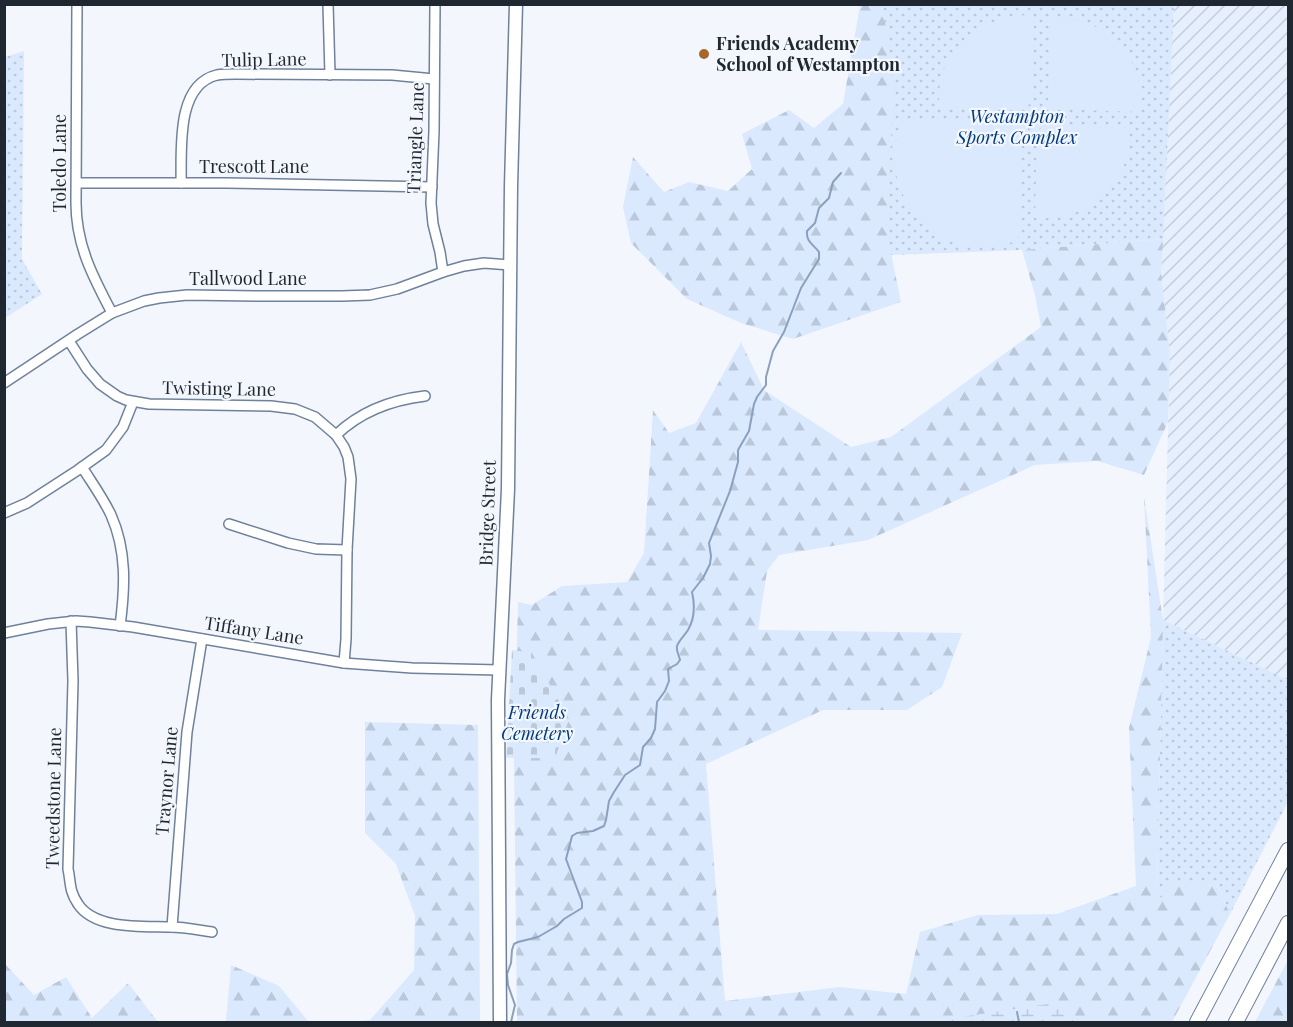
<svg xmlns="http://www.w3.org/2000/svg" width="1293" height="1027" viewBox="0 0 1293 1027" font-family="'Playfair Display',serif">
  <defs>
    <pattern id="industrial-furrows" width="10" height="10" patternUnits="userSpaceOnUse" patternTransform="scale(1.5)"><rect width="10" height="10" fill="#e5effd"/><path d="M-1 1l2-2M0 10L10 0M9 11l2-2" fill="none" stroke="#c4cdd9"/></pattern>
    <pattern id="grass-dots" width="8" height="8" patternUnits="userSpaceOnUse" patternTransform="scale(1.5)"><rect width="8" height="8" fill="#dae9fe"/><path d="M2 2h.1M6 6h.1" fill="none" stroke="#bbc8da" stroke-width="1.8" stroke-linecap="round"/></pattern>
    <pattern id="forest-firs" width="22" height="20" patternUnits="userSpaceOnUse" patternTransform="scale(1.5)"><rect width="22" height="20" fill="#dae9fe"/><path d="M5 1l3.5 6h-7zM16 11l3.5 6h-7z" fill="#bbc8da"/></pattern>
    <pattern id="wetland-marsh" width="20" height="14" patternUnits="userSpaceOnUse" patternTransform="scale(1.5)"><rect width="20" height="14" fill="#dae9fe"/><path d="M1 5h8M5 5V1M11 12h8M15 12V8" fill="none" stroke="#bbc8da"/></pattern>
    <pattern id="cemetery-stones" width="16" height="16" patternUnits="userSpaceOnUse" patternTransform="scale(1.5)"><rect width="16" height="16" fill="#dae9fe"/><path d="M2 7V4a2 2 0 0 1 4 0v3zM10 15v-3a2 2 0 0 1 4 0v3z" fill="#bbc8da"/></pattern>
  </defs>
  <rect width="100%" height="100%" fill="#f3f7fd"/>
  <path fill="url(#industrial-furrows)" d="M1174,5H1288V680L1163,620L1170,354L1161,271Z"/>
  <g fill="url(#grass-dots)">
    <path d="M883,5H1174L1163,239L1022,250L891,255L885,229Z"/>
    <path d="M24,51L22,259L42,294L5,318V57Z"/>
    <path d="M1163,620L1288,680V802L1230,914L1215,881L1161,899L1157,890Z"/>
  </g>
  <g fill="url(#forest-firs)">
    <path d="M860,5H883L894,90L886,229L901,302L793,339L741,323L687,299L631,243L623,207L633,157L664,192L689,182L728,191L752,169L742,134L789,110L814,128L843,104Z"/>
    <path d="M1163,239L1161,271L1170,354L1168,422L1144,475L1097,461L1035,465L868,540L779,555L767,571L758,630L962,633L942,687L907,710H823L706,764L725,1001L839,987L906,994L920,932L978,915L1057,914L1136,886L1129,728L1151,637L1144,497L1163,620L1157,890L1161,898L1172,882L1215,881L1230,914L1172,1022H1074L1061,1003L928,1022H517L514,760L518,602L532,605L562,586L627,582L644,553L653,410L669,433L696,423L741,342L764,390L851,447L891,437L1041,327L1035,295L1022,250Z"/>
    <path d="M365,722L478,725L480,1022H344L370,1020L414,970L415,916L396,864L365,833Z"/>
    <path d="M1288,960V1022H1255Z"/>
    <path d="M5,964L34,995L66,977L92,1018L128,983L158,1022H5Z"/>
    <path d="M231,965L279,986L309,1022H226Z"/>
  </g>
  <path fill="url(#wetland-marsh)" d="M1061,1002L1074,1022H928Z"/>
  <path fill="url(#cemetery-stones)" d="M512,650L532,653L569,719L555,758H506Z"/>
  <g fill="#dae9fe">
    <path d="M1021,15L1034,17L1031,102L1026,108L939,106C939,97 939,87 941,78C951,41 985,19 1021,15Z"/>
    <path d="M1051,17C1092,16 1131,41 1139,84C1141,93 1140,103 1140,112L1053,109L1048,103Z"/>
    <path d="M902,120L1014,122L1022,130L1018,241C998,246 978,249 958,244C924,234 898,200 895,166C893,150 897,135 902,120Z"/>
    <path d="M1043,126L1129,128C1129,138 1130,147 1127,156C1116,199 1076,221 1035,218L1037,132Z"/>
  </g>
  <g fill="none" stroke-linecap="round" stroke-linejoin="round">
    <g stroke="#8ba0be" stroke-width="2">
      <path d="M1017,1012L1019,1022"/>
      <path d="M511,1022L515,1005L508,985L507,974L511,963L512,950L514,944L518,942L538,937L557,926L564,919L582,908V902L566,859L571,840L572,836L577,833L593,831L604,826L606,820L609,801L614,792L625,775L640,765L643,747L651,738L655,729L657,702L665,691L669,681L668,669L677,664L680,660C679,655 676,651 677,646C679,640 685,635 688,630C695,618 695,605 692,592L703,578L710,564L711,556L709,543L730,491L738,462V450L749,431L754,404L757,397L766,385V377L773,351L784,332L801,288L819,259V252C813,244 806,242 807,231L815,223L819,208L829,198L833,182L841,173"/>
    </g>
    <defs>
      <g id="minor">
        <path d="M77,4L76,203C76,245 93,277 112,313"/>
        <path d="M328,4L330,75"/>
        <path d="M435,4L434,131L431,203L433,224L440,252L443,272"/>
        <path d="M77,183H226L432,187"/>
        <path d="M181,183C182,151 175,85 217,75C223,74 230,74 236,74L392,75L434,79"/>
        <path d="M69,341L87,369L100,384L117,396L126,400L149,404L271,406L295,409L315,417L336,435L344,447L348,457L351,479L347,550L346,639L344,663"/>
        <path d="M4,383L78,334L112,313L144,301L159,298L187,295L257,296H342L370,295L397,289L443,272L464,266L484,263L510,265"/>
        <path d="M336,435C361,411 391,400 425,396"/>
        <path d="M82,467C92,483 103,498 111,515C127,551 125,588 120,626"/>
        <path d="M4,513L27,503L78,470L106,450L123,427L133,402"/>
        <path d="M229,524L288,543L316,549L347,550"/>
        <path d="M71,621L73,681L68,869C71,883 69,891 78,904C95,930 143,926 170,927C184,927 198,930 212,932"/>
        <path d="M4,633L48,624L76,621L90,622L133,627L344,663L412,668L499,670"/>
        <path d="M172,927L187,732L202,639"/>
      </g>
      <path id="major" d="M500,1022L498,700L508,489L511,186L516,4"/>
      <g id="highway">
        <path d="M1197,1022L1288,850"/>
        <path d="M1236,1022L1288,923"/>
      </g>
    </defs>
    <use href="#minor" stroke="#6f819b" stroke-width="12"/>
    <use href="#major" stroke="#6f819b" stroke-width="15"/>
    <use href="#highway" stroke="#6f819b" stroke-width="16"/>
    <use href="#minor" stroke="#fff" stroke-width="9"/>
    <use href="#major" stroke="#fff" stroke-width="12"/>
    <use href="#highway" stroke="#fff" stroke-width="14"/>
  </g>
  <circle fill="#a6672e" stroke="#f3f7fd" stroke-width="2" cx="704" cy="54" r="6"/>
  <g text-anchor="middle" stroke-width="4.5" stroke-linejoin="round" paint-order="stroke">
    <g font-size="18" font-weight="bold" fill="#1f2731" stroke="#f3f7fd" text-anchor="start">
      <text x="716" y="50">Friends Academy<tspan x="716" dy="21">School of Westampton</tspan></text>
    </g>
    <g font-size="18" fill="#1f2731" stroke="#f3f7fd">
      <text transform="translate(264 60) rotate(-1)" y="6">Tulip Lane</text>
      <text transform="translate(416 138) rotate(-88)" y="6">Triangle Lane</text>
      <text transform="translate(60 163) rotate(-90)" y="6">Toledo Lane</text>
      <text x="254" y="173">Trescott Lane</text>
      <text x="248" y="285">Tallwood Lane</text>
      <text transform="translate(219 389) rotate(1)" y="6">Twisting Lane</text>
      <text transform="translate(488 513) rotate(-88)" y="6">Bridge Street</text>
      <text transform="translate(254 631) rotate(9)" y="6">Tiffany Lane</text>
      <text transform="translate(167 781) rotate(-85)" y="6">Traynor Lane</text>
      <text transform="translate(54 798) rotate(-89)" y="6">Tweedstone Lane</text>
    </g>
    <g font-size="18" font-style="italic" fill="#003b81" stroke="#f3f7fd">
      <text x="1017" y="123">Westampton<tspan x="1017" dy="21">Sports Complex</tspan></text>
      <text x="537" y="719">Friends<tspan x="537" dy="21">Cemetery</tspan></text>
    </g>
  </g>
  <rect width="1293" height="1027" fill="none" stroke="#1f2731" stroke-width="12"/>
</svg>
